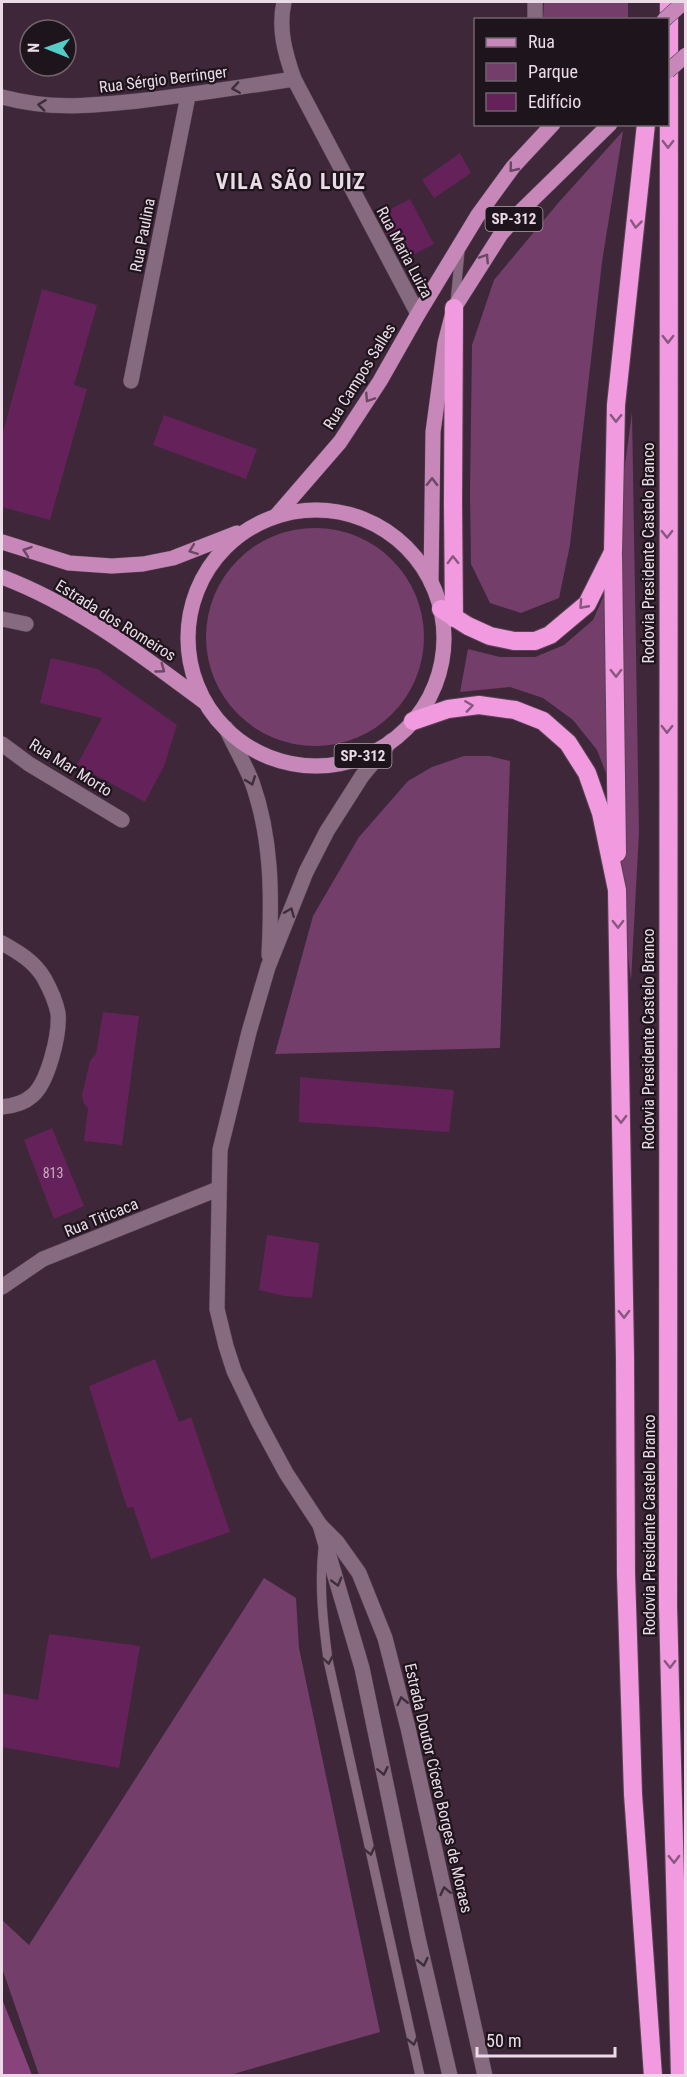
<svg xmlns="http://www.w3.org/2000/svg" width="687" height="2077" viewBox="0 0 687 2077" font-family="'Roboto Condensed',sans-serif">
  <rect width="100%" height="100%" fill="#3e2739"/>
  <g fill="#733e69">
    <path d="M544,2H628V18L543,19Z"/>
    <path d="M623,131L602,262L570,545L559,598L521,613L490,603L471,564L470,493L472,345L494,280L559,202Z"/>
    <path d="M632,412L639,832L631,981L623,914L614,794L597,750L573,720L543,698L510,687L460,692L468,649L500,657H535L564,645L593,620L609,584Z"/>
    <circle cx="315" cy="637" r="109"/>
    <path d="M464,756H489L510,761L500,1048L275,1054L313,916L359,837L408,781L432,767Z"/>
    <path d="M264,1578L296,1598L299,1648L380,2032L230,2075H39L2,1968V1920L29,1945Z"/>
  </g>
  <path fill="#89437c" d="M2,1999L32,2075H2Z"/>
  <g fill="#65225a">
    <path d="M460,153L471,173L434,198L422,180Z"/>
    <path d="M410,199L434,244L401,261L377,216Z"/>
    <path d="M42,289L97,305L74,385L87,389L50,520L2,507V436Z"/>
    <path d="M164,415L257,449L246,479L153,445Z"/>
    <path d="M51,658L98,669L177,725L164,766L145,802L77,765L102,718L40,703Z"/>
    <path d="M103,1012L139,1016L122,1145L84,1141L88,1108L84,1104L82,1095L90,1061L96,1054Z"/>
    <path d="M300,1077L454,1090L449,1132L299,1122Z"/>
    <path d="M52,1128L84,1206L54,1219L24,1140Z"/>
    <path d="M267,1235L319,1243L312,1298L284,1296L259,1290Z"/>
    <path d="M155,1359L179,1422L191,1417L230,1532L151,1559L133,1507L127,1508L89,1386Z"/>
    <path d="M49,1634L140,1646L119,1768L2,1747V1693L38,1700Z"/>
  </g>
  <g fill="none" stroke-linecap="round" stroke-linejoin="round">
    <defs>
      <g id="service">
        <path d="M455,303L460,251"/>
        <path d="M323,1548C319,1586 323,1622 328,1660L420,2076"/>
      </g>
      <g id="minor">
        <path d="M284,2C278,29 285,53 294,79L418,314"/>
        <path d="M535,2V20"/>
        <path d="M2,97C51,110 88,106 138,101C190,95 242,87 294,79"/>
        <path d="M131,381L188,96"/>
        <path d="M2,619L26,624"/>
        <path d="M2,744L29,764L122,820"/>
        <path d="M2,943C18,952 34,961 44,978C49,987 56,1003 58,1013C60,1034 48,1083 32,1096C24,1103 12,1106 2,1107"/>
      </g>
      <g id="tertiary">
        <path d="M226,728C234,746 245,764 252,782C272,838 272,896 269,955"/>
        <path d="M391,741L362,776L327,831L306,872L268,967L249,1032L220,1150L217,1309L226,1346L234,1371L258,1421L286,1473L320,1525L337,1542L359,1573L385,1638L408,1728L485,2076"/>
        <path d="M2,1287L43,1259L218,1189"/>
        <path d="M320,1525L362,1668L418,1938L450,2076"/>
      </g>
      <g id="primary">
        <circle cx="316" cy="638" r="128"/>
        <path d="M276,516L340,442L380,381L418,314L478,215L513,167L553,124"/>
        <path d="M2,542L69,563L112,566L143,564L173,558L237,533"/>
        <path d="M2,577C76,605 140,654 203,701"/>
        <path d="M431,582L433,432L445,343L454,308L501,234L522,210L610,124"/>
      </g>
      <g id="motorway">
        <path d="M669,2L668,1606L680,2076"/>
        <path d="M454,308L453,503L454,618"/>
        <path d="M613,556L617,853"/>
        <path d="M441,609L468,626L490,636L514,641H535L550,635L587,604L613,552L616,405L646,124"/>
        <path d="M413,721L448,709L479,705L515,710L543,721L568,743L587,773L601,813L617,890L625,1357L626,1574L633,1794L653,2076"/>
      </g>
    </defs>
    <use href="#service" stroke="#584454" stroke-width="10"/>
    <use href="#minor" stroke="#584454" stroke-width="16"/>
    <use href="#tertiary" stroke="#584454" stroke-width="16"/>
    <use href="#primary" stroke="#584454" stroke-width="16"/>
    <use href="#motorway" stroke="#584454" stroke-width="20"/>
    <use href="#service" stroke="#866a7f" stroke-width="9"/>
    <use href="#minor" stroke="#866a7f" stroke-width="15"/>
    <use href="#tertiary" stroke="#866a7f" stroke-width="15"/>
    <use href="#primary" stroke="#c787b9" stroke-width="15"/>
    <use href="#motorway" stroke="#f29ae0" stroke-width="18"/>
    <defs>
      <g id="primary-bridge">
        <path d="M664,20L684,2"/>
        <path d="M668,71L686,55"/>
      </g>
    </defs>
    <use href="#primary-bridge" stroke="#584454" stroke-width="16" stroke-linecap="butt"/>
    <use href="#primary-bridge" stroke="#c787b9" stroke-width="15"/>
  </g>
  <defs><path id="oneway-chevron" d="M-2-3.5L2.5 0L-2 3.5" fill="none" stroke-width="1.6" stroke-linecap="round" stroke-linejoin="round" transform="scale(1.5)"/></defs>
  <g stroke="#3d2e3a">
    <use href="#oneway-chevron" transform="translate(236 88) rotate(171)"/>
    <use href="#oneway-chevron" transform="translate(42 105) rotate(-173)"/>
    <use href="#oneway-chevron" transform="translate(251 781) rotate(69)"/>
    <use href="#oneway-chevron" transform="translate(290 912) rotate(-68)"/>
    <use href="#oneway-chevron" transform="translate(337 1582) rotate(74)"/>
    <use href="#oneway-chevron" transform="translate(328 1660) rotate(80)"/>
    <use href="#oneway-chevron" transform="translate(402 1701) rotate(-103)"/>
    <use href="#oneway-chevron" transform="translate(383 1771) rotate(78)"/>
    <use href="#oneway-chevron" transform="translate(370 1851) rotate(77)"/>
    <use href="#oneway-chevron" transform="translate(445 1891) rotate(-102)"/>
    <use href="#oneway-chevron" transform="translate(423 1962) rotate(77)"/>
    <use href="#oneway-chevron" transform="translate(413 2041) rotate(77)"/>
  </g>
  <g stroke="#88577e">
    <use href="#oneway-chevron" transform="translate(668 144) rotate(90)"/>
    <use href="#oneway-chevron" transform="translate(636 224) rotate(96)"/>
    <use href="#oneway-chevron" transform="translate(668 339) rotate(90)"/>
    <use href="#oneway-chevron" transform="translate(616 418) rotate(91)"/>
    <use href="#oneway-chevron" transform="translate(667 534) rotate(90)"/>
    <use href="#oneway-chevron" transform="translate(453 560) rotate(-91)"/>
    <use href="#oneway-chevron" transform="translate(583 605) rotate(132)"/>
    <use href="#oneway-chevron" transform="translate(616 673) rotate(89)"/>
    <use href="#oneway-chevron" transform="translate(469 706) rotate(-8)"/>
    <use href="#oneway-chevron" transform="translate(667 729) rotate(90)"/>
    <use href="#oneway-chevron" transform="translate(618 924) rotate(89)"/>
    <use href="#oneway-chevron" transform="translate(621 1119) rotate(89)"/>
    <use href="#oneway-chevron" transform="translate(624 1314) rotate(89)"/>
    <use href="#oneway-chevron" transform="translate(670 1664) rotate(89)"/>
    <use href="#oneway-chevron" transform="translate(674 1859) rotate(89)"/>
  </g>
  <g stroke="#6a4863">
    <use href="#oneway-chevron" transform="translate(513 168) rotate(129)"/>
    <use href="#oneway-chevron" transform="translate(485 258) rotate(-57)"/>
    <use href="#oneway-chevron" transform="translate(369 398) rotate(123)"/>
    <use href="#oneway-chevron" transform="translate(432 482) rotate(-89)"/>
    <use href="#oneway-chevron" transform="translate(193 550) rotate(159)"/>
    <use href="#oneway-chevron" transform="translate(27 551) rotate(-161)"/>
    <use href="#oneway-chevron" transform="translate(161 669) rotate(36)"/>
  </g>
  <g text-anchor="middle" stroke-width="4.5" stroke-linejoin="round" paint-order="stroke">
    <g font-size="14" fill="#caadc4">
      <text x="53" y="1178">813</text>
    </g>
    <g fill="#1e141c" stroke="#ae9faa" stroke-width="1.5">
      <rect x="485.5" y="207" width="57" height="24" rx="4.5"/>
      <rect x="334.5" y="744" width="57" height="24" rx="4.5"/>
    </g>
    <g font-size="15" font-weight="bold" fill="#ebdbe7">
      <text x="514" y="224">SP-312</text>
      <text x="363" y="761">SP-312</text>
    </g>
    <g font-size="16" fill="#ebdbe7" stroke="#1e141c">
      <text transform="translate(163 79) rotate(-7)" y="6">Rua Sérgio Berringer</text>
      <text transform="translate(142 235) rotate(-79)" y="6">Rua Paulina</text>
      <text transform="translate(405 252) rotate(62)" y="6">Rua Maria Luiza</text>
      <text transform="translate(359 376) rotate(-58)" y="6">Rua Campos Salles</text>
      <text transform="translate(648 553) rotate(-90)" y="6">Rodovia Presidente Castelo Branco</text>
      <text transform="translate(116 620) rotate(32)" y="6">Estrada dos Romeiros</text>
      <text transform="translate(71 767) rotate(32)" y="6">Rua Mar Morto</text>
      <text transform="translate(648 1039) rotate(-90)" y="6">Rodovia Presidente Castelo Branco</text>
      <text transform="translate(101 1217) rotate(-22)" y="6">Rua Titicaca</text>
      <text transform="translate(649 1525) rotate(-90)" y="6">Rodovia Presidente Castelo Branco</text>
      <text transform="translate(439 1788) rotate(77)" y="6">Estrada Doutor Cícero Borges de Moraes</text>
    </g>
    <g font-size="22" font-weight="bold" letter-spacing="1.5" fill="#ebdbe7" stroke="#1e141c">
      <text x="291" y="189">VILA SÃO LUIZ</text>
    </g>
  </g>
  <rect width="687" height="2077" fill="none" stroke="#ebdbe7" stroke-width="6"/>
  <rect x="474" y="18" width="195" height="108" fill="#1e141c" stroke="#70646d" stroke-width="1.5"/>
  <rect x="486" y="38" width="30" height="9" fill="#c787b9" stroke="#70646d" stroke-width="1.5"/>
  <text x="528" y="48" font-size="18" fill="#ebdbe7">Rua</text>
  <rect x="486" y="63" width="30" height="18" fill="#733e69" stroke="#70646d" stroke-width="1.5"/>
  <text x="528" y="78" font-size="18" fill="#ebdbe7">Parque</text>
  <rect x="486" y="93" width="30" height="18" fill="#65225a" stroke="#70646d" stroke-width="1.5"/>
  <text x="528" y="108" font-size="18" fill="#ebdbe7">Edifício</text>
  <g transform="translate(48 48) rotate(271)"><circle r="28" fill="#1e141c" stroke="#70646d" stroke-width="1.5"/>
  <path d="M0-4.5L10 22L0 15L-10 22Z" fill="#54cdc7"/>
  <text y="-9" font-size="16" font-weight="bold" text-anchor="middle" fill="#ebdbe7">N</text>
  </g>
  <path d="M477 2047v9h138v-9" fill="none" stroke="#ebdbe7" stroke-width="3"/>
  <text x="486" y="2047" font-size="18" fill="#ebdbe7" stroke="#1e141c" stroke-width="4.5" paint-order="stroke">50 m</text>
</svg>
